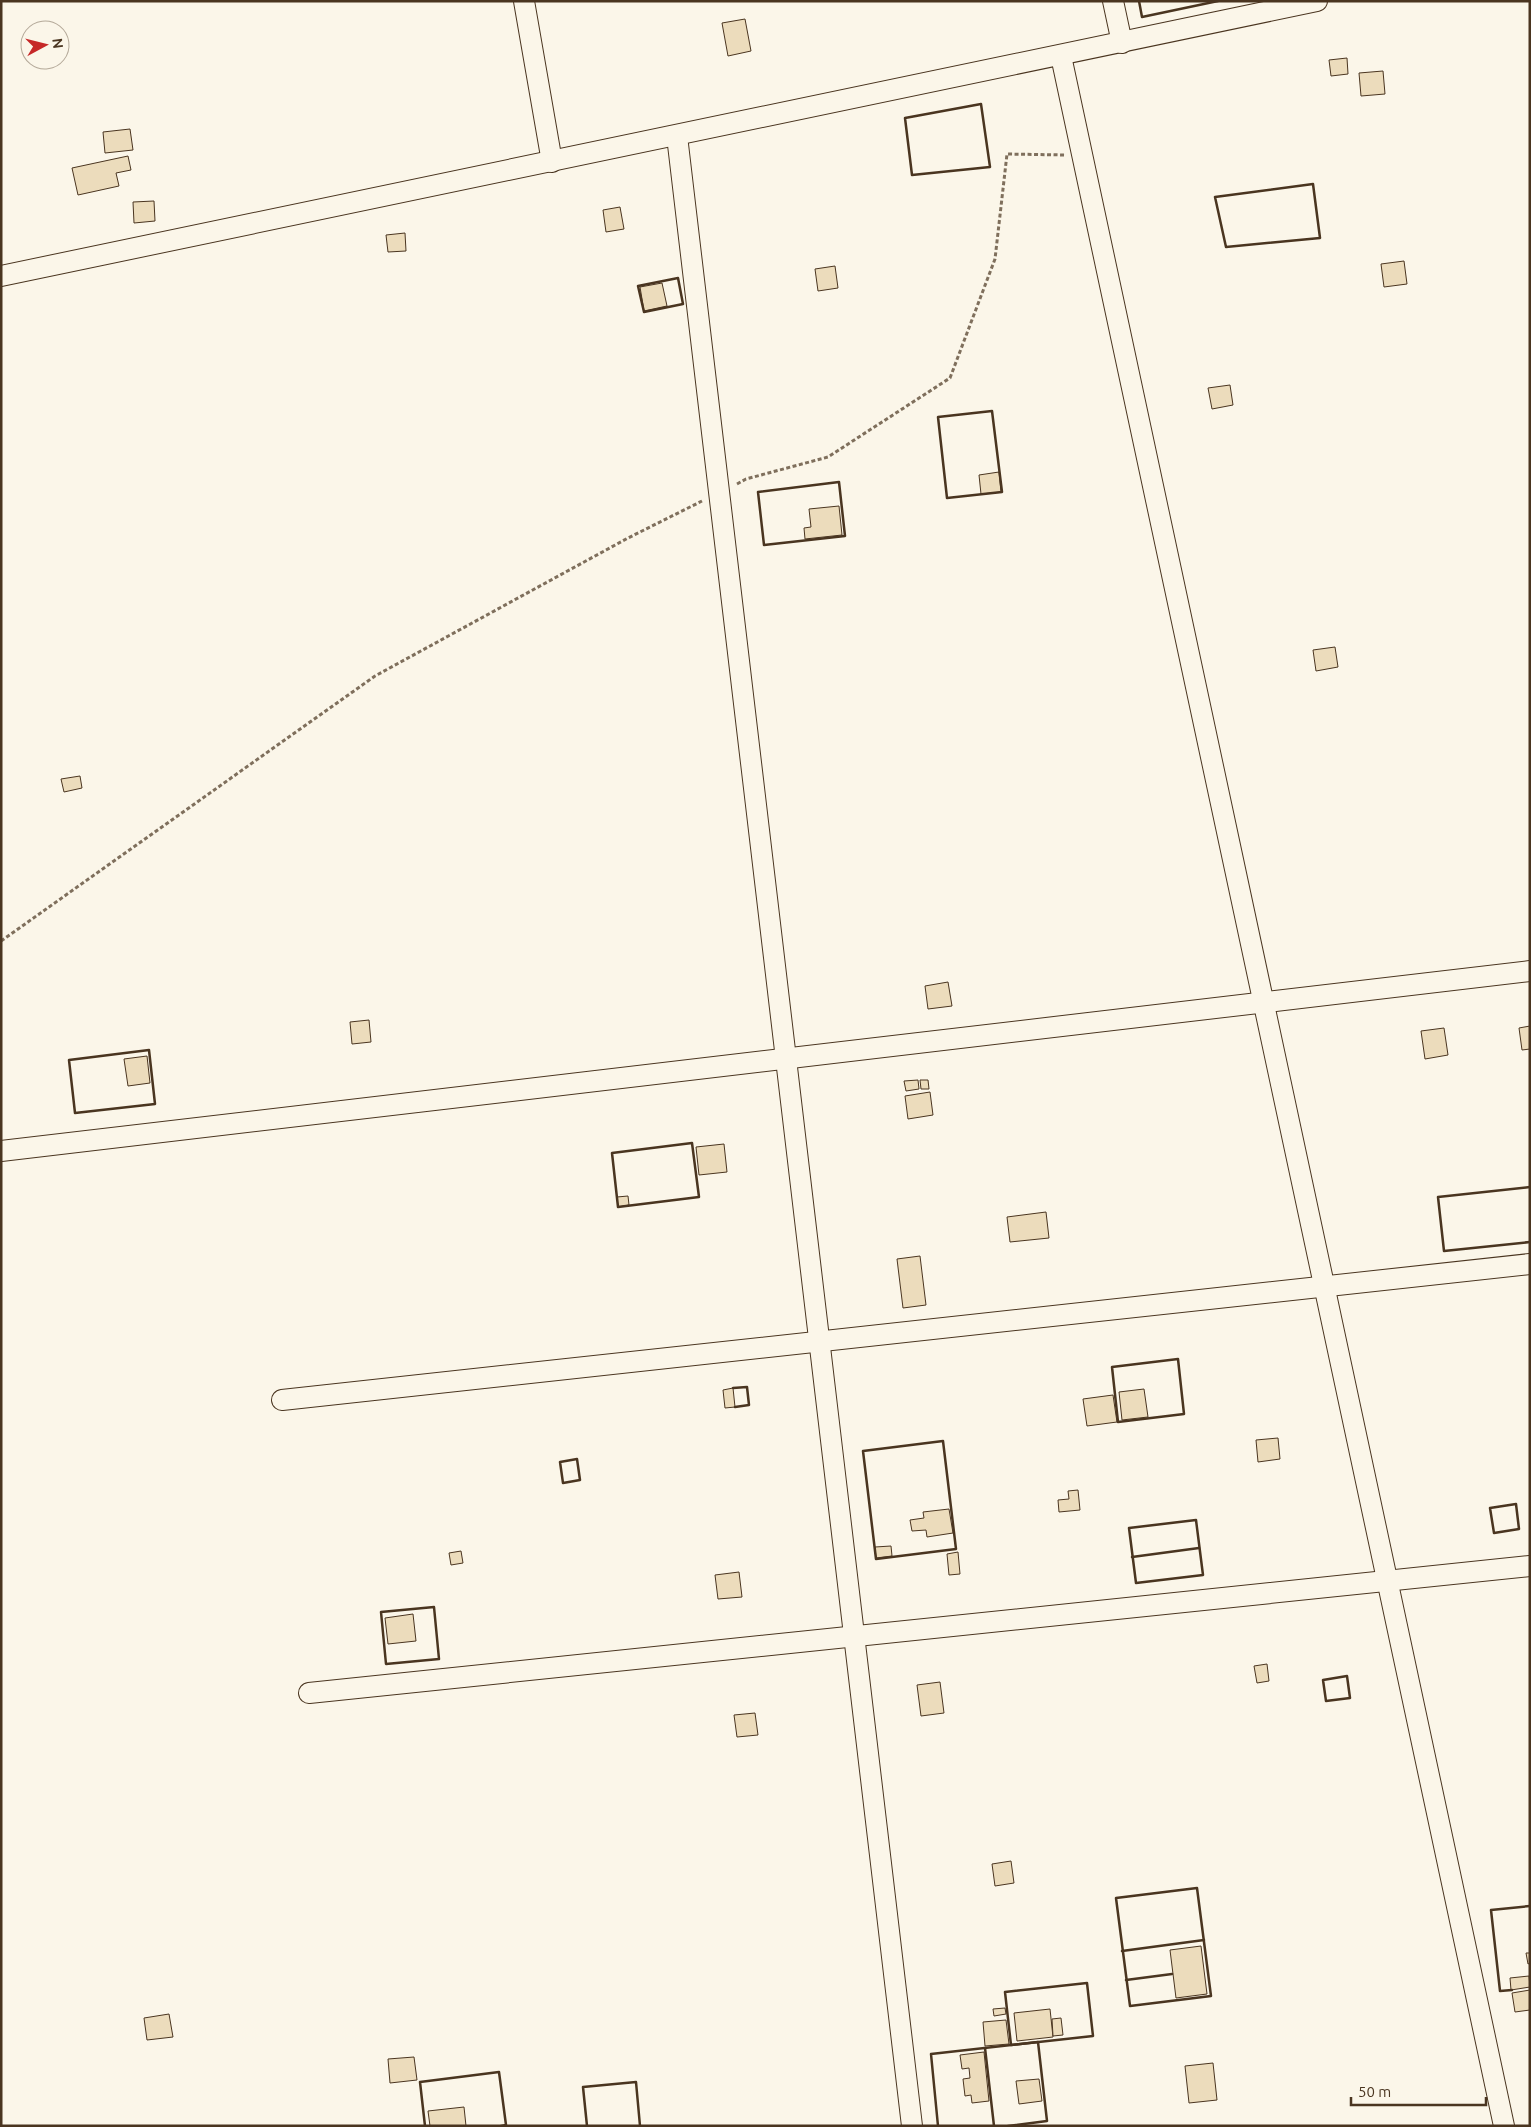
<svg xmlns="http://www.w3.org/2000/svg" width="1531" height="2127" viewBox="0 0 1531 2127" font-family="Ubuntu,sans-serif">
  <rect width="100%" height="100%" fill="#fbf6e9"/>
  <g fill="#ecdcbc" stroke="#4a3520">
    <path d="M745,19L751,51L728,56L722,23Z"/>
    <path d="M1347,58L1348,74L1331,76L1329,60Z"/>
    <path d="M1383,71L1385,94L1361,96L1359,73Z"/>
    <path d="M130,129L133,150L105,153L103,132Z"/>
    <path d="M128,156L131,170L116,173L119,186L78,195L72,168Z"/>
    <path d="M154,201L155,221L134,223L133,202Z"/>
    <path d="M620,207L624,229L606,232L603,210Z"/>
    <path d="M405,233L406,251L388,252L386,235Z"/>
    <path d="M1404,261L1407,284L1384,287L1381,264Z"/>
    <path d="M835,266L838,288L818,291L815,269Z"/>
    <path d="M662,283L667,306L644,311L640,287Z"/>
    <path d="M1230,385L1233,405L1212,409L1208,388Z"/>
    <path d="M999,472L1001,492L981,494L979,475Z"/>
    <path d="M839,506L842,535L805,539L804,528L811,527L809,509Z"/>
    <path d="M1335,647L1338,667L1316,671L1313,650Z"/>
    <path d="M80,776L82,788L64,792L61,779Z"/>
    <path d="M948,982L952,1006L928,1009L925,986Z"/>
    <path d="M369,1020L371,1042L352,1044L350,1022Z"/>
    <path d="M1530,1026V1049L1522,1050L1519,1028Z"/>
    <path d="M1444,1028L1448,1055L1425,1059L1421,1031Z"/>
    <path d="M147,1056L150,1083L128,1086L124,1059Z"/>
    <path d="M918,1080L919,1089L906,1091L904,1081Z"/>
    <path d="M920,1080H928L929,1089H921Z"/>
    <path d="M930,1092L933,1115L908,1119L905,1096Z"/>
    <path d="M724,1144L727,1172L699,1175L696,1147Z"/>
    <path d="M628,1196L629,1205L618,1207L617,1197Z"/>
    <path d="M1046,1212L1049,1238L1010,1242L1007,1217Z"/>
    <path d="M920,1256L926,1305L903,1308L897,1259Z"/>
    <path d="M733,1388L735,1407L725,1408L723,1390Z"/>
    <path d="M1144,1389L1148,1417L1122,1420L1119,1392Z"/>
    <path d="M1113,1395L1117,1422L1087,1426L1083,1399Z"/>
    <path d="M1278,1438L1280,1459L1258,1462L1256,1440Z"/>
    <path d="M1078,1490L1080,1510L1059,1512L1058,1500L1069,1499L1068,1491Z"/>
    <path d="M949,1509L953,1533L927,1537L926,1530L912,1531L910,1520L924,1518L923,1512Z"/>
    <path d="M891,1546L892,1556L876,1558L875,1547Z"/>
    <path d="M461,1551L463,1563L451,1565L449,1553Z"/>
    <path d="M958,1552L960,1574L949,1575L947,1554Z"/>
    <path d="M739,1572L742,1597L718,1599L715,1575Z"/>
    <path d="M413,1614L416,1641L388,1644L385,1618Z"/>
    <path d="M1267,1664L1269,1681L1257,1683L1254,1666Z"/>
    <path d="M940,1682L944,1713L921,1716L917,1685Z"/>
    <path d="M755,1713L758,1735L737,1737L734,1715Z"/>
    <path d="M1011,1861L1014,1883L995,1886L992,1864Z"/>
    <path d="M1201,1946L1207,1994L1176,1998L1170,1950Z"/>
    <path d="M1526,1953H1530V1963L1528,1964Z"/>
    <path d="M1529,1976L1530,1987L1511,1990L1510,1978Z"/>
    <path d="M1530,1990V2010L1515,2012L1512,1993Z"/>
    <path d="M1005,2008L1006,2014L994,2016L993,2009Z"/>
    <path d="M1050,2009L1053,2037L1017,2041L1014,2013Z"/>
    <path d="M169,2014L173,2037L147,2040L144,2018Z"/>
    <path d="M1061,2018L1063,2035L1053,2036L1052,2019Z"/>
    <path d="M1006,2020L1009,2044L985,2046L983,2022Z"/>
    <path d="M984,2052L989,2101L972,2103L971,2095L965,2096L963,2079L970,2078L969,2068L962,2069L960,2055Z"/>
    <path d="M414,2057L417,2080L390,2083L388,2059Z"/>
    <path d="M1213,2063L1217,2100L1189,2103L1185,2066Z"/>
    <path d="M1039,2079L1042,2101L1019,2104L1016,2081Z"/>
    <path d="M464,2107L466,2126H430L428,2111Z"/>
  </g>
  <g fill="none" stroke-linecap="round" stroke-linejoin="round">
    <defs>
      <g id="minor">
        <path d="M524,1L552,162"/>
        <path d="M1113,1L1122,43"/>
        <path d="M1061,56L1504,2126"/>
        <path d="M677,136L912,2126"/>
        <path d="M1,276L1317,1"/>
        <path d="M1,1151L1530,971"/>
        <path d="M282,1400L1530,1264"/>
        <path d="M309,1693L1530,1566"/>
      </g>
    </defs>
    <use href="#minor" stroke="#4a3520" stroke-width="22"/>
    <g stroke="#7f6f5c" stroke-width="3" stroke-dasharray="4 2.5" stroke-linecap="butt">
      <path d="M737,484L746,479L828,457L950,378L995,259L1007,154L1065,155"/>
      <path d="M1,941L375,676L628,538L702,501"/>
    </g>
    <use href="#minor" stroke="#fbf6e9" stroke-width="20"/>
    <g stroke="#4a3520" stroke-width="2.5">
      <path d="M1139,1L1142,17L1218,1"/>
      <path d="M981,104L990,167L912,175L905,118Z"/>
      <path d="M1313,184L1320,238L1226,247L1215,197Z"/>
      <path d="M678,278L683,304L644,312L638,286Z"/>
      <path d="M992,411L1002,492L947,498L938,417Z"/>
      <path d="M839,482L845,536L764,545L758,492Z"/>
      <path d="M149,1050L155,1104L75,1113L69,1060Z"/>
      <path d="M692,1143L699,1197L618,1207L612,1153Z"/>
      <path d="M1530,1187L1438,1197L1444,1251L1530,1242"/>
      <path d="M1178,1359L1184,1414L1118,1422L1112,1367Z"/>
      <path d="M733,1388L747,1387L749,1405L735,1407"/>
      <path d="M943,1441L956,1549L876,1559L863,1451Z"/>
      <path d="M577,1459L580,1480L563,1483L560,1462Z"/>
      <path d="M1516,1504L1519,1529L1494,1533L1490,1508Z"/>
      <path d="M1196,1520L1203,1575L1136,1583L1129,1528Z"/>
      <path d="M1132,1557L1199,1548"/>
      <path d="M434,1607L439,1659L386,1664L381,1612Z"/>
      <path d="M1347,1676L1350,1698L1326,1701L1323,1680Z"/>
      <path d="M1197,1888L1211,1996L1130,2006L1116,1898Z"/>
      <path d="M1122,1951L1204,1940"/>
      <path d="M1126,1980L1172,1974"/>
      <path d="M1087,1983L1093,2036L1011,2045L1005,1992Z"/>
      <path d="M1512,1990L1500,1991L1491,1910L1530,1906"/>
      <path d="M985,2048L994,2126"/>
      <path d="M425,2126L420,2082L499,2072L506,2125L501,2126"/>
      <path d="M587,2126L583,2087L636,2082L640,2126"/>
      <path d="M938,2126L931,2054L1038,2042L1047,2121L1008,2126"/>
    </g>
  </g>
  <rect width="1531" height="2127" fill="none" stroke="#4a3520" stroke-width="5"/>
  <g transform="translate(45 45) rotate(83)"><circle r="24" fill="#fbf6e9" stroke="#b4a999"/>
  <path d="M0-4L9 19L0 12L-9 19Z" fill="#c62828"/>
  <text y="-8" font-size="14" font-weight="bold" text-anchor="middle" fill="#4a3520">N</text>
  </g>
  <path d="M1351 2097v8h135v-8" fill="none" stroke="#4a3520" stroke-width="2.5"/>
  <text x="1358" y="2097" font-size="15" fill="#4a3520" stroke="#fbf6e9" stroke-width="4" paint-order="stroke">50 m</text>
</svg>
